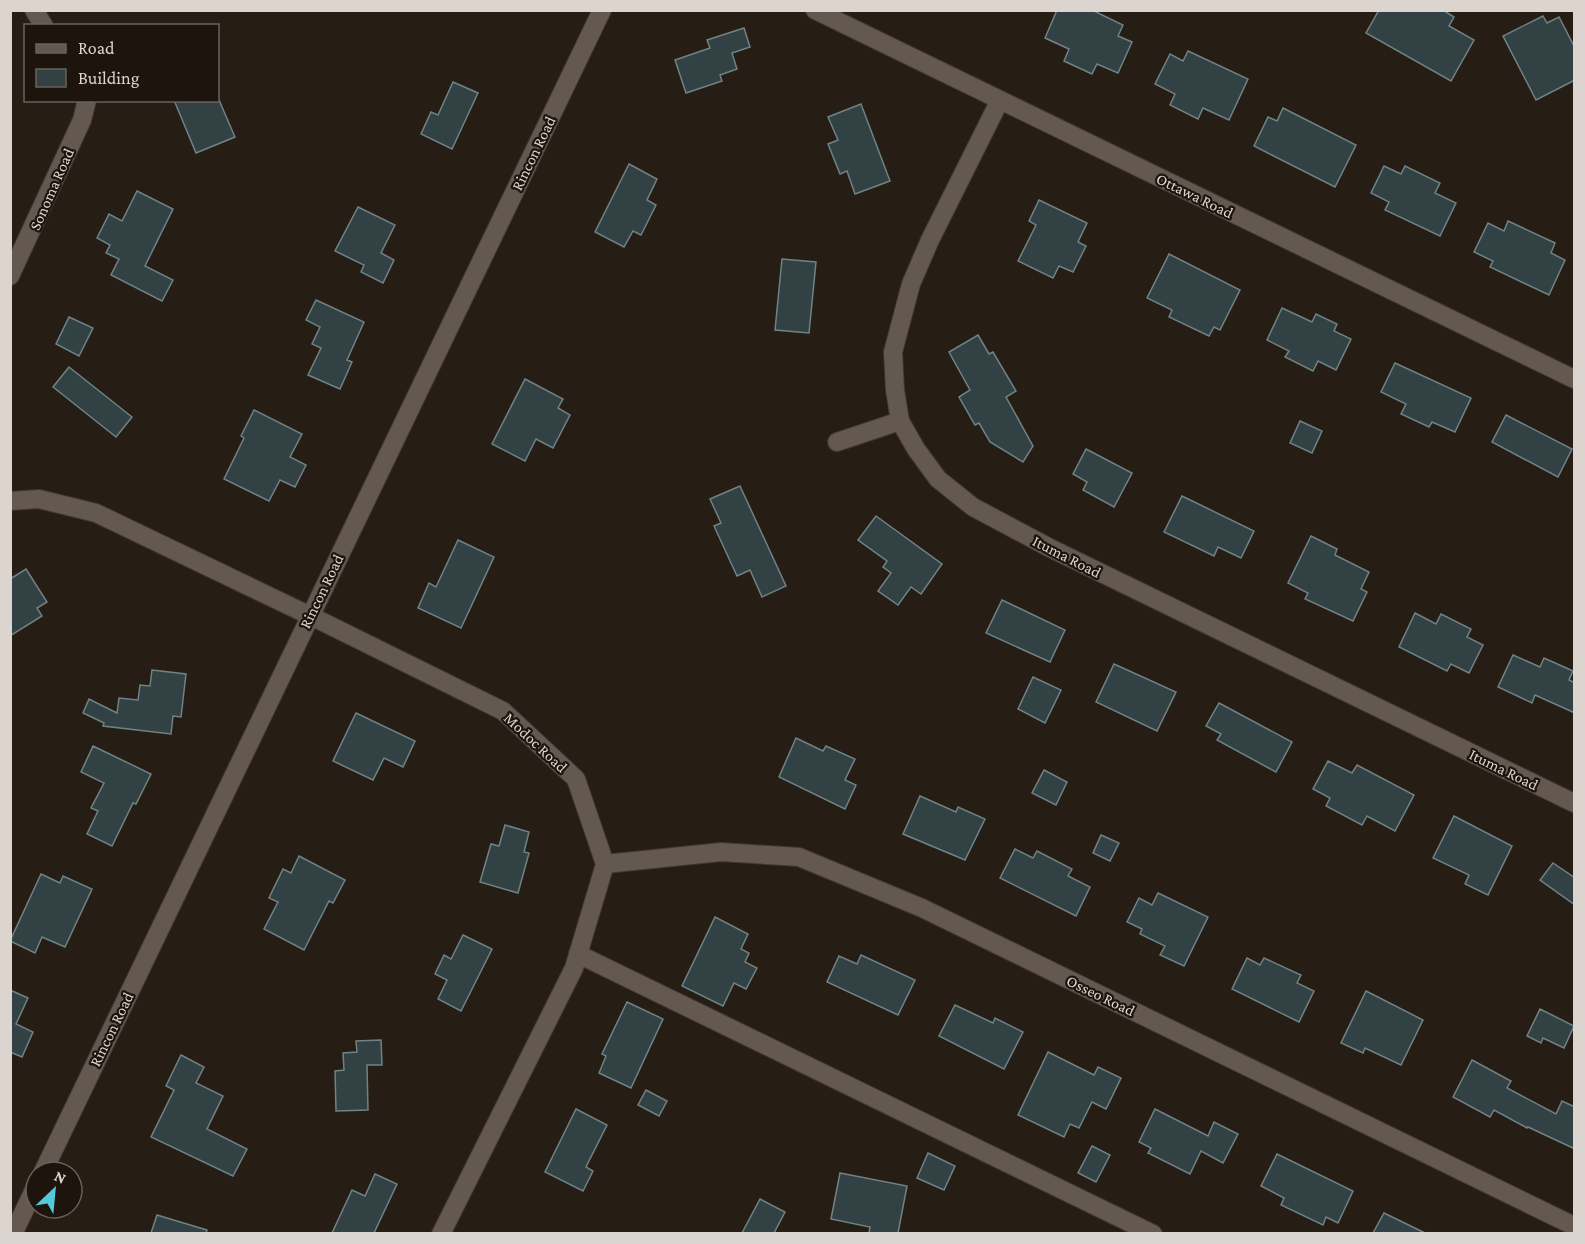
<svg xmlns="http://www.w3.org/2000/svg" width="1585" height="1244" viewBox="0 0 1585 1244" font-family="'Crimson Pro',serif">
  <rect width="100%" height="100%" fill="#261d15"/>
  <g fill="#324244" stroke="#718285" stroke-width="1.5">
    <path d="M1057,10H1092L1123,25L1118,36L1132,42L1118,73L1097,64L1092,74L1064,61L1069,49L1045,38Z"/>
    <path d="M1379,10H1443L1454,17L1449,26L1474,40L1451,81L1366,33Z"/>
    <path d="M1543,16L1547,23L1559,17L1575,48V80L1536,100L1503,36Z"/>
    <path d="M744,28L750,47L732,53L737,69L720,75L722,81L686,93L675,60L710,48L707,40Z"/>
    <path d="M1188,51L1248,79L1229,120L1203,108L1198,119L1170,105L1175,94L1155,84L1170,54L1183,61Z"/>
    <path d="M453,82L478,93L452,149L421,134L431,112L438,115Z"/>
    <path d="M174,100H219L235,137L196,153Z"/>
    <path d="M861,104L890,181L855,194L847,171L840,174L828,144L838,140L828,117Z"/>
    <path d="M1283,108L1356,145L1335,187L1254,146L1268,117L1277,121Z"/>
    <path d="M629,164L657,179L647,200L656,205L641,235L633,231L624,247L595,232Z"/>
    <path d="M1384,166L1401,174L1405,166L1440,183L1435,193L1456,203L1440,236L1385,210L1389,202L1371,193Z"/>
    <path d="M137,191L173,209L145,266L173,280L162,301L111,275L119,259L106,253L110,245L97,238L109,214L122,221Z"/>
    <path d="M1039,200L1087,223L1078,242L1086,246L1073,272L1059,266L1053,278L1018,261L1036,225L1029,221Z"/>
    <path d="M358,207L395,225L381,253L394,260L383,283L361,272L364,265L335,251Z"/>
    <path d="M1508,221L1555,243L1551,253L1565,260L1549,295L1490,267L1493,261L1474,252L1488,223L1504,231Z"/>
    <path d="M1169,254L1240,290L1220,330L1214,327L1209,336L1169,317L1172,310L1147,298Z"/>
    <path d="M782,259L816,262L809,333L775,330Z"/>
    <path d="M316,300L364,322L347,360L352,362L340,389L308,375L321,348L312,344L320,327L306,320Z"/>
    <path d="M1282,308L1312,322L1316,314L1337,324L1334,331L1351,339L1336,370L1318,361L1313,371L1285,357L1289,351L1267,340Z"/>
    <path d="M69,317L93,328L79,356L56,344Z"/>
    <path d="M978,335L989,354L993,352L1016,391L1006,397L1033,446L1023,462L990,442L979,423L975,425L959,397L970,390L949,352Z"/>
    <path d="M1395,363L1471,398L1455,432L1432,422L1429,427L1401,414L1406,404L1381,392Z"/>
    <path d="M69,367L132,417L116,437L53,387Z"/>
    <path d="M525,379L563,399L558,408L570,415L553,448L536,439L525,461L492,444Z"/>
    <path d="M254,410L302,434L290,457L306,465L295,487L280,480L269,501L224,479L244,438L241,436Z"/>
    <path d="M1506,415L1572,449L1558,477L1492,442Z"/>
    <path d="M1300,421L1322,431L1312,453L1290,443Z"/>
    <path d="M1086,449L1132,473L1114,507L1083,490L1087,482L1073,474Z"/>
    <path d="M740,486L786,586L762,597L750,570L737,576L714,526L721,523L710,499Z"/>
    <path d="M1182,496L1254,531L1241,558L1218,547L1214,556L1164,532Z"/>
    <path d="M876,516L942,564L921,594L911,587L898,605L878,591L891,573L883,567L887,561L858,540Z"/>
    <path d="M1311,536L1337,549L1335,555L1369,572L1361,589L1367,592L1353,621L1305,599L1308,593L1288,583Z"/>
    <path d="M458,540L494,557L461,628L418,608L429,583L436,587Z"/>
    <path d="M26,569L47,602L37,608L42,616L10,636V579Z"/>
    <path d="M1002,600L1065,630L1050,662L986,633Z"/>
    <path d="M1415,613L1436,624L1441,614L1471,629L1467,637L1483,645L1469,673L1451,664L1447,671L1399,647Z"/>
    <path d="M1513,655L1540,667L1544,658L1573,671L1569,680L1575,683V713L1535,695L1532,703L1498,687Z"/>
    <path d="M1114,664L1176,692L1157,731L1096,702Z"/>
    <path d="M152,670L186,674L181,717L173,716L171,734L103,726L104,723L83,713L89,699L117,713L119,698L138,700L140,685L150,686Z"/>
    <path d="M1033,677L1061,690L1045,723L1018,709Z"/>
    <path d="M1219,703L1292,742L1276,772L1217,740L1221,734L1206,726Z"/>
    <path d="M356,713L415,741L403,767L384,758L373,780L333,761Z"/>
    <path d="M796,738L823,751L826,746L855,759L845,780L856,785L845,809L779,777Z"/>
    <path d="M93,746L151,774L136,804L133,803L112,846L87,834L98,811L91,808L104,783L81,772Z"/>
    <path d="M1328,761L1352,773L1357,765L1414,795L1395,831L1367,816L1362,825L1326,806L1330,798L1313,789Z"/>
    <path d="M1044,770L1067,782L1056,805L1032,793Z"/>
    <path d="M920,796L956,812L958,807L985,819L965,860L903,834Z"/>
    <path d="M1454,816L1512,846L1488,895L1465,884L1469,875L1433,858Z"/>
    <path d="M505,825L529,832L524,852L529,853L518,893L480,882L491,844L499,846Z"/>
    <path d="M1101,835L1119,843L1110,861L1093,853Z"/>
    <path d="M1015,849L1033,858L1037,851L1072,869L1068,876L1090,887L1076,916L1000,878Z"/>
    <path d="M299,856L345,880L333,903L329,901L304,950L264,929L278,902L269,898L283,869L291,873Z"/>
    <path d="M1553,863L1575,878V905L1540,880Z"/>
    <path d="M41,874L60,883L63,876L92,889L65,947L42,937L35,953L10,941Z"/>
    <path d="M1158,893L1208,917L1184,966L1160,955L1165,946L1140,934L1142,929L1127,922L1139,898L1152,905Z"/>
    <path d="M715,917L748,934L741,949L749,953L745,962L757,968L746,989L734,983L723,1006L682,986Z"/>
    <path d="M463,935L492,949L461,1011L438,999L447,980L435,974L444,955L451,959Z"/>
    <path d="M861,955L915,980L898,1015L827,982L839,956L857,964Z"/>
    <path d="M1247,958L1260,965L1264,958L1301,975L1297,983L1314,991L1299,1022L1232,989Z"/>
    <path d="M10,990L28,998L16,1024L33,1032L22,1057L10,1052Z"/>
    <path d="M1366,991L1423,1020L1401,1065L1365,1048L1363,1053L1341,1043Z"/>
    <path d="M627,1002L663,1019L631,1088L599,1073L606,1056L602,1054Z"/>
    <path d="M955,1005L993,1023L995,1018L1023,1032L1004,1069L939,1036Z"/>
    <path d="M1540,1009L1574,1026L1564,1048L1543,1038L1541,1043L1527,1036Z"/>
    <path d="M381,1040L382,1065H367L368,1110L336,1111L335,1071L344,1070L343,1053L357,1052L356,1041Z"/>
    <path d="M1048,1052L1094,1075L1098,1067L1121,1078L1106,1109L1092,1102L1079,1128L1070,1124L1064,1137L1018,1115Z"/>
    <path d="M181,1055L204,1067L196,1083L223,1096L207,1129L247,1149L233,1176L151,1137L174,1090L166,1086Z"/>
    <path d="M1472,1060L1511,1081L1507,1088L1556,1114L1562,1101L1575,1107V1149L1528,1127L1527,1128L1494,1110L1490,1117L1453,1097Z"/>
    <path d="M646,1090L667,1101L659,1116L638,1105Z"/>
    <path d="M576,1109L607,1125L586,1167L593,1171L583,1191L545,1172Z"/>
    <path d="M1155,1109L1208,1136L1214,1122L1238,1134L1223,1163L1201,1151L1190,1174L1148,1153L1151,1148L1139,1142Z"/>
    <path d="M1092,1146L1110,1155L1096,1182L1078,1173Z"/>
    <path d="M928,1153L955,1166L944,1190L917,1178Z"/>
    <path d="M1277,1154L1353,1191L1338,1223L1326,1217L1323,1225L1281,1205L1284,1198L1261,1186Z"/>
    <path d="M840,1173L907,1186L898,1233H869L870,1227L831,1219Z"/>
    <path d="M375,1174L397,1184L374,1233H332L352,1190L365,1196Z"/>
    <path d="M760,1199L785,1212L774,1233H742Z"/>
    <path d="M1384,1213L1425,1233H1373Z"/>
    <path d="M157,1215L207,1230L206,1233H151Z"/>
  </g>
  <g fill="none" stroke-linecap="round" stroke-linejoin="round">
    <defs>
      <g id="minor">
        <path d="M34,10L44,26"/>
        <path d="M815,10L1574,379"/>
        <path d="M1000,100L930,240L911,284L893,352L895,390L900,421L916,449L938,479L973,507L1050,548L1574,803"/>
        <path d="M10,276L82,120L87,100"/>
        <path d="M837,442L900,421"/>
        <path d="M10,501L39,499L96,513L323,622L503,711L576,779L605,864L574,968L441,1234"/>
        <path d="M605,864L721,852L799,857L922,908L1574,1226"/>
        <path d="M578,954L1153,1234"/>
        <path d="M43,1172L602,10"/>
        <path d="M13,1234L36,1186"/>
      </g>
    </defs>
    <use href="#minor" stroke="#403834" stroke-width="20"/>
    <use href="#minor" stroke="#635950" stroke-width="18"/>
  </g>
  <g text-anchor="middle" stroke-width="4.5" stroke-linejoin="round" paint-order="stroke">
    <g font-size="16" fill="#dbd4cf" stroke="#1d140d">
      <text transform="translate(533 153) rotate(-64)" y="6">Rincon Road</text>
      <text transform="translate(51 189) rotate(-66)" y="6">Sonoma Road</text>
      <text transform="translate(1195 195) rotate(26)" y="6">Ottawa Road</text>
      <text transform="translate(1067 556) rotate(27)" y="6">Ituma Road</text>
      <text transform="translate(321 591) rotate(-64)" y="6">Rincon Road</text>
      <text transform="translate(536 742) rotate(43)" y="6">Modoc Road</text>
      <text transform="translate(1504 769) rotate(26)" y="6">Ituma Road</text>
      <text transform="translate(1101 995) rotate(26)" y="6">Osseo Road</text>
      <text transform="translate(111 1029) rotate(-64)" y="6">Rincon Road</text>
    </g>
  </g>
  <rect width="1585" height="1244" fill="none" stroke="#dbd4cf" stroke-width="24"/>
  <rect x="24" y="24" width="195" height="78" fill="#1d140d" stroke="#69615b" stroke-width="1.5"/>
  <rect x="36" y="44" width="30" height="9" fill="#635950" stroke="#69615b" stroke-width="1.5"/>
  <text x="78" y="54" font-size="18" fill="#dbd4cf">Road</text>
  <rect x="36" y="69" width="30" height="18" fill="#324244" stroke="#69615b" stroke-width="1.5"/>
  <text x="78" y="84" font-size="18" fill="#dbd4cf">Building</text>
  <g transform="translate(54 1190) rotate(26)"><circle r="28" fill="#1d140d" stroke="#69615b" stroke-width="1.5"/>
  <path d="M0-4.5L10 22L0 15L-10 22Z" fill="#53cadc"/>
  <text y="-9" font-size="16" font-weight="bold" text-anchor="middle" fill="#dbd4cf">N</text>
  </g>
</svg>
